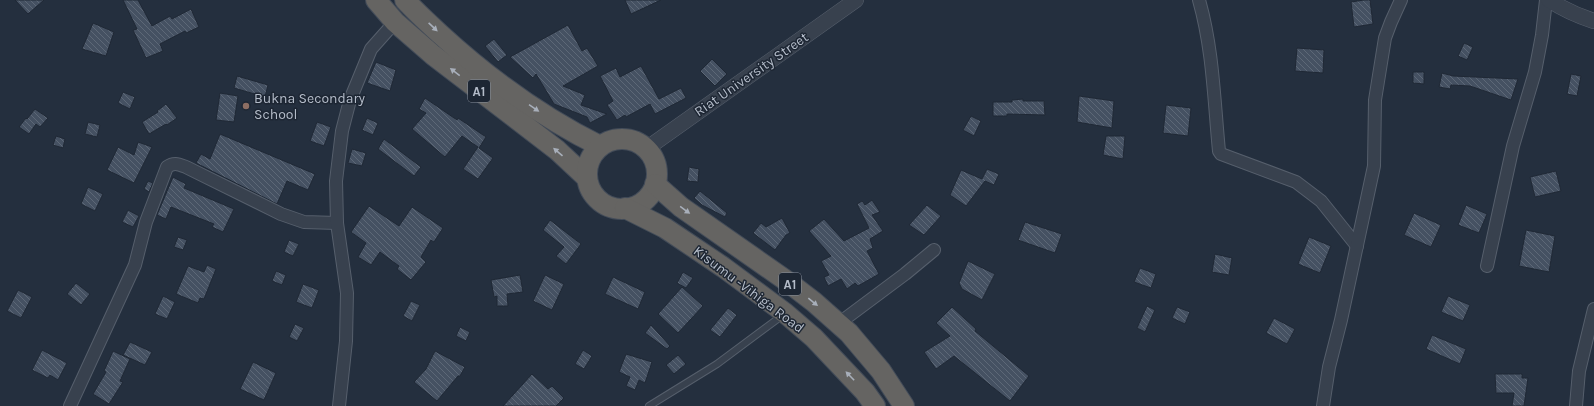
<svg xmlns="http://www.w3.org/2000/svg" width="1594" height="406" viewBox="0 0 1594 406" font-family="Karla,sans-serif">
  <defs>
    <pattern id="building-back-hatch" width="6" height="6" patternUnits="userSpaceOnUse"><rect width="6" height="6" fill="#455162"/><path d="M-1 5l2 2M0 0l6 6M5-1l2 2" fill="none" stroke="#5d6877"/></pattern>
  </defs>
  <rect width="100%" height="100%" fill="#242f3e"/>
  <g fill="url(#building-back-hatch)" stroke="#1f2835">
    <path d="M15,0H44L28,14Z"/>
    <path d="M123,0H138L152,26L170,16L172,19L191,9L199,27L186,33L185,31L160,44L163,51L146,58L133,30L137,29Z"/>
    <path d="M625,0H661L631,14Z"/>
    <path d="M1364,0H1370L1373,24L1354,27L1351,2Z"/>
    <path d="M93,23L114,32L106,56L82,49Z"/>
    <path d="M568,25L582,51L587,48L598,66L563,86L585,95L581,105L607,114L590,123L587,117L554,104L536,74L533,78L510,57Z"/>
    <path d="M494,39L507,55L498,62L485,46Z"/>
    <path d="M1464,43L1473,47L1467,60L1458,56Z"/>
    <path d="M1297,48L1324,50L1323,73L1295,71Z"/>
    <path d="M712,59L727,74L715,86L700,71Z"/>
    <path d="M376,62L396,70L390,91L367,83Z"/>
    <path d="M641,66L659,99L681,88L686,98L655,114L650,104L626,117L625,115L617,120L607,105L613,101L600,76L616,68L620,77Z"/>
    <path d="M1413,72H1424V84L1413,83Z"/>
    <path d="M1442,73L1453,76L1518,79L1511,100L1470,86L1451,85L1450,89L1439,87Z"/>
    <path d="M1571,74L1581,76L1577,96L1567,94Z"/>
    <path d="M237,76L268,85L265,97L234,88Z"/>
    <path d="M123,92L135,97L130,109L118,103Z"/>
    <path d="M220,93L238,96L234,122L216,120Z"/>
    <path d="M1079,96L1114,101L1112,128L1077,122Z"/>
    <path d="M425,98L457,120L458,118L486,137L479,148L493,158L478,179L463,169L478,147L462,136L445,157L412,129L426,113L419,109Z"/>
    <path d="M1023,99V101H1044L1045,115L1007,114V116H993V102H1012V100Z"/>
    <path d="M166,104L177,118L167,125L166,124L149,134L142,122L158,112L157,111Z"/>
    <path d="M1166,105L1191,108L1188,136L1163,133Z"/>
    <path d="M35,109L48,118L40,127L36,124L29,134L19,127L26,118L27,119Z"/>
    <path d="M971,116L981,121L974,136L963,130Z"/>
    <path d="M367,118L378,123L373,135L362,130Z"/>
    <path d="M88,122L100,125L97,137L85,134Z"/>
    <path d="M317,122L331,127L324,146L310,141Z"/>
    <path d="M220,134L315,174L308,190L287,181L277,204L196,163L201,154L210,159Z"/>
    <path d="M56,136L65,139L63,148L53,145Z"/>
    <path d="M1106,136H1125L1123,159L1103,155Z"/>
    <path d="M384,139L421,167L414,176L378,149Z"/>
    <path d="M138,142L152,147L134,183L107,170L118,147L134,155Z"/>
    <path d="M352,149L366,153L362,166L348,163Z"/>
    <path d="M689,167L699,169L698,182L687,181Z"/>
    <path d="M987,169L999,174L994,185L985,181L966,206L950,195L961,170L982,179Z"/>
    <path d="M1556,171L1561,191L1535,197L1530,177Z"/>
    <path d="M173,177L186,184L184,188L234,209L223,232L212,227L214,224L171,207L166,219L157,215Z"/>
    <path d="M148,181L153,183L149,192L144,189Z"/>
    <path d="M88,187L103,194L95,211L81,204Z"/>
    <path d="M700,191L727,213L725,217L702,205L694,198Z"/>
    <path d="M872,200L880,212L872,215L883,231L870,239L873,248L867,251L879,274L858,286L855,283L847,289L841,279L828,286L824,277L829,275L821,261L831,256L809,231L824,219L844,241L869,228L857,204L862,201L865,205Z"/>
    <path d="M927,205L941,216L924,235L909,225Z"/>
    <path d="M1466,205L1487,214L1479,233L1458,225Z"/>
    <path d="M369,206L399,226L412,207L443,228L434,242L431,240L421,257L426,262L411,280L397,269L399,266L380,252L371,265L358,257L366,243L351,232Z"/>
    <path d="M128,210L139,216L133,227L122,222Z"/>
    <path d="M1414,213L1441,225L1431,247L1404,235Z"/>
    <path d="M782,218L790,233L786,235L775,250L753,233L761,223L766,227Z"/>
    <path d="M550,220L581,244L566,264L556,256L564,247L543,230Z"/>
    <path d="M1025,222L1062,234L1055,253L1018,240Z"/>
    <path d="M1526,230L1555,236L1549,272L1519,266Z"/>
    <path d="M178,237L187,240L183,250L174,247Z"/>
    <path d="M1309,237L1331,246L1320,273L1298,264Z"/>
    <path d="M289,240L299,244L293,256L284,252Z"/>
    <path d="M1215,254L1232,258L1229,275L1212,272Z"/>
    <path d="M968,261L995,274L982,300L962,289L959,283Z"/>
    <path d="M207,265L216,269L204,299L200,298L198,303L176,294L188,266L204,272Z"/>
    <path d="M1140,268L1156,274L1151,288L1134,282Z"/>
    <path d="M276,271L286,275L282,285L272,281Z"/>
    <path d="M683,272L693,278L686,288L677,283Z"/>
    <path d="M520,275L523,292L507,294L508,306H497V296L494,297L491,280Z"/>
    <path d="M545,275L564,284L552,310L533,301Z"/>
    <path d="M613,277L645,292L638,309L605,294Z"/>
    <path d="M76,283L90,294L81,305L67,294Z"/>
    <path d="M303,284L319,290L312,308L296,302Z"/>
    <path d="M682,287L703,306L678,333L658,314Z"/>
    <path d="M18,290L32,297L21,318L7,311Z"/>
    <path d="M163,296L175,302L167,319L155,314Z"/>
    <path d="M1448,296L1470,305L1463,321L1441,312Z"/>
    <path d="M411,301L420,305L412,321L403,316Z"/>
    <path d="M1147,306L1155,310L1145,332L1137,328Z"/>
    <path d="M952,307L976,329L975,331L1029,376L1010,401L954,356L936,369L924,352L950,336L936,323Z"/>
    <path d="M1177,307L1190,312L1185,324L1172,318Z"/>
    <path d="M728,308L737,315L720,337L710,330Z"/>
    <path d="M1274,318L1295,329L1287,344L1266,333Z"/>
    <path d="M295,324L304,328L297,341L289,337Z"/>
    <path d="M651,325L670,346L667,349L645,333Z"/>
    <path d="M460,327L470,332L466,341L456,336Z"/>
    <path d="M1432,335L1466,349L1460,364L1426,349Z"/>
    <path d="M130,342L152,352L145,365L123,355Z"/>
    <path d="M42,350L67,363L58,380L50,375L48,378L32,370Z"/>
    <path d="M583,350L592,356L584,369L575,364Z"/>
    <path d="M113,351L130,359L120,381L123,382L109,404L93,394L106,372L104,371Z"/>
    <path d="M435,351L465,367L460,376H458L437,401L414,382L426,369Z"/>
    <path d="M626,354L652,362L645,383L639,380L635,390L626,386L630,377L619,372Z"/>
    <path d="M678,355L686,364L674,374L666,365Z"/>
    <path d="M253,362L276,373L264,400L240,389Z"/>
    <path d="M532,374L548,389L552,386L564,398L556,406H503Z"/>
    <path d="M1495,374H1522V378H1528L1524,406H1512L1514,393H1496Z"/>
  </g>
  <g fill="none" stroke-linecap="round" stroke-linejoin="round">
    <defs>
      <path id="service" d="M649,406L717,364L783,315"/>
      <g id="minor">
        <path d="M1199,0C1213,49 1214,100 1219,151L1221,154L1296,182L1321,201L1357,246"/>
        <path d="M1487,266L1513,146L1535,72L1542,35L1546,0"/>
        <path d="M838,324L905,274L934,250"/>
        <path d="M70,406L135,265L146,222L167,167C174,162 178,164 186,167L281,214L304,222L337,223"/>
        <path d="M339,406L346,341L347,293L337,223L336,181L342,131L350,100L371,49L395,22"/>
        <path d="M1323,406L1329,367L1341,320L1374,166L1375,100L1385,38L1391,22L1401,0"/>
        <path d="M1576,406L1579,371L1594,309"/>
      </g>
      <g id="tertiary">
        <path d="M1549,0C1563,9 1578,16 1594,21"/>
        <path d="M646,149L856,0"/>
      </g>
      <g id="trunk">
        <path d="M376,0L395,22L433,55L557,150L587,178"/>
        <path d="M405,0C416,12 428,23 440,34C488,78 541,117 600,146"/>
        <circle cx="622" cy="174" r="35"/>
        <path d="M655,184L681,207L784,279L814,302L849,333L881,371L904,406"/>
        <path d="M625,208L665,228L723,267L785,313L814,338L865,392L875,406"/>
      </g>
    </defs>
    <use href="#service" stroke="#565f6c" stroke-width="8"/>
    <use href="#minor" stroke="#565f6c" stroke-width="14"/>
    <use href="#tertiary" stroke="#565f6c" stroke-width="16"/>
    <use href="#trunk" stroke="#434c59" stroke-width="22"/>
    <use href="#service" stroke="#38414e" stroke-width="6"/>
    <use href="#minor" stroke="#38414e" stroke-width="12"/>
    <use href="#tertiary" stroke="#38414e" stroke-width="15"/>
    <use href="#trunk" stroke="#656462" stroke-width="20"/>
  </g>
  <defs><path id="oneway-solid" d="M-6-.8H1V-3.2L6.5 0L1 3.2V.8H-6Z"/></defs>
  <g fill="#a8afba">
    <use href="#oneway-solid" transform="translate(433 27) rotate(43)"/>
    <use href="#oneway-solid" transform="translate(455 72) rotate(-142)"/>
    <use href="#oneway-solid" transform="translate(534 108) rotate(34)"/>
    <use href="#oneway-solid" transform="translate(558 152) rotate(-139)"/>
    <use href="#oneway-solid" transform="translate(685 210) rotate(36)"/>
    <use href="#oneway-solid" transform="translate(813 302) rotate(39)"/>
    <use href="#oneway-solid" transform="translate(850 376) rotate(-134)"/>
  </g>
  <circle fill="#8d6e63" stroke="#1d2633" stroke-width="1.5" cx="246" cy="106" r="4"/>
  <g text-anchor="middle" stroke-width="3" stroke-linejoin="round" paint-order="stroke">
    <g fill="#1d2633" stroke="#878f9c" stroke-width="1">
      <rect x="468" y="80" width="22" height="22" rx="3"/>
      <rect x="779" y="273" width="22" height="22" rx="3"/>
    </g>
    <g font-size="13" font-weight="bold" fill="#b4bcc9">
      <text x="479" y="96">A1</text>
      <text x="790" y="289">A1</text>
    </g>
    <g font-size="14" fill="#b4bcc9" stroke="#1d2633">
      <text transform="translate(751 74) rotate(-35)" y="5">Riat University Street</text>
      <text transform="translate(749 289) rotate(37)" y="5">Kisumu -Vihiga Road</text>
    </g>
    <g font-size="14" fill="#b4bcc9" stroke="#1d2633" text-anchor="start">
      <text x="254" y="103">Bukna Secondary<tspan x="254" dy="16">School</tspan></text>
    </g>
  </g>
</svg>
